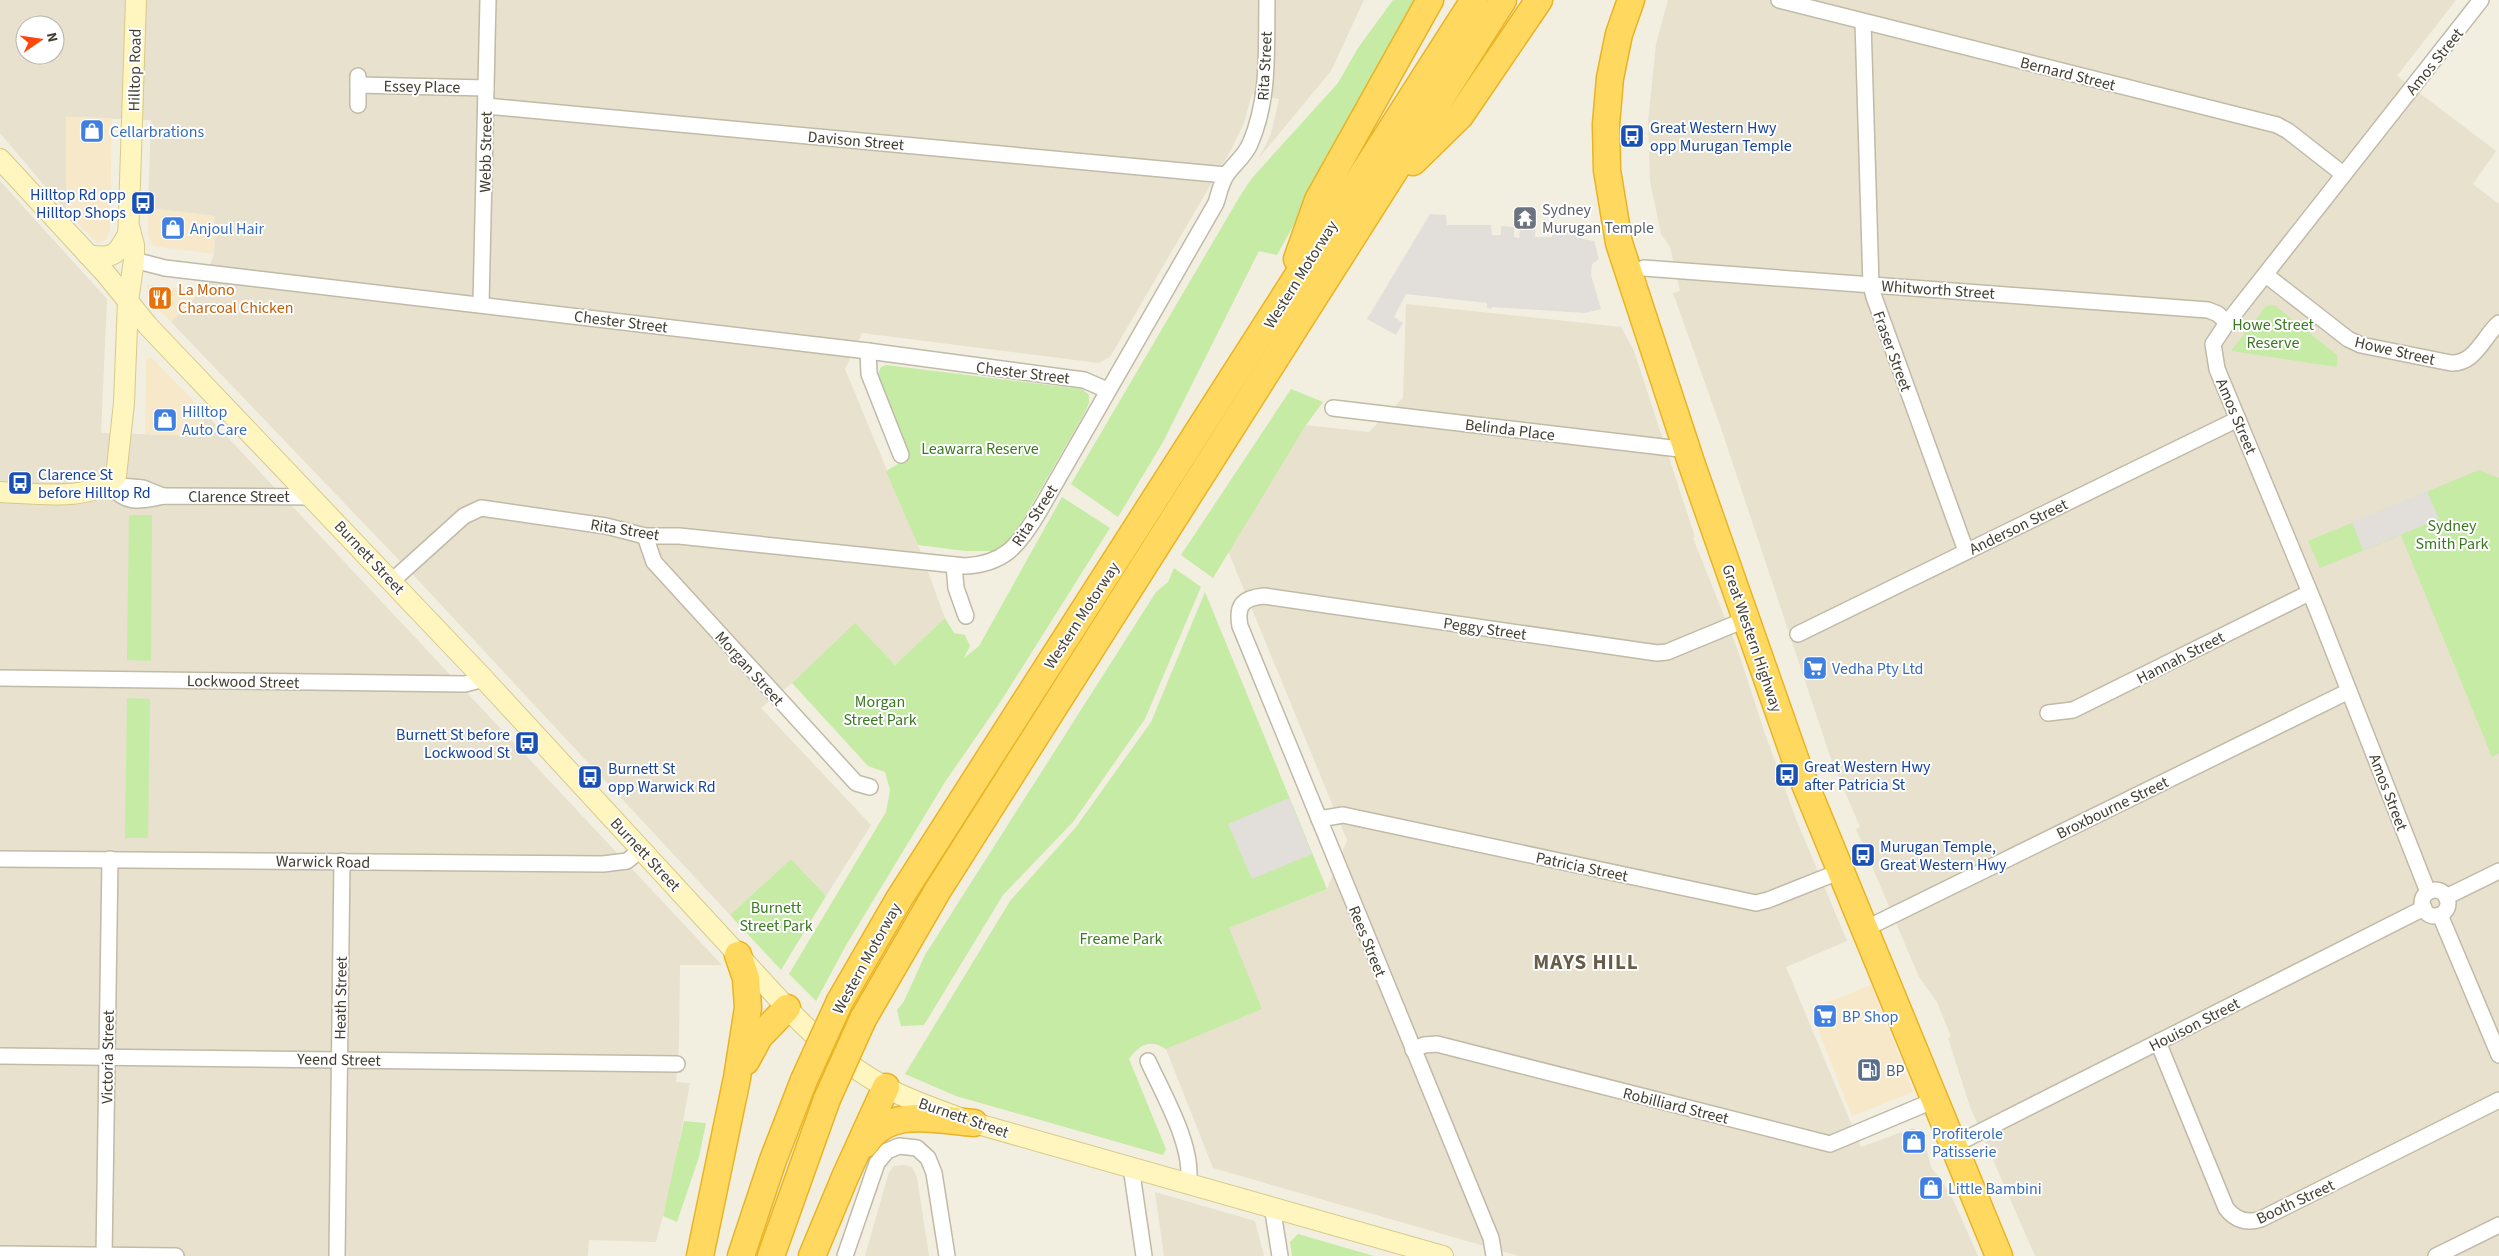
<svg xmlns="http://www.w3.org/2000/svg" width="2499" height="1256" viewBox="0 0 2499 1256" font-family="'Source Sans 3',sans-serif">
  <rect width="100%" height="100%" fill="#f2efe1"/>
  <g fill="#e7e1ce" fill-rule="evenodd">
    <path d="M0,0H1364L1331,71L1259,158L1271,134L1279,99L1252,94L1244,123L1231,150L1110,357L1099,363L862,333L845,369L918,545L945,618L895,665L855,624L792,683L761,708L871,825L826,896L791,859L730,915L418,580L171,322L201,291L214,254L215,216L148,208L151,120L66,117V211L0,133ZM25,25H55V55H25Z"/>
    <path d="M1668,0H2456L2397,76L2496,151L2473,184L2499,204V1256H2035L1970,1107L1948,1038L1951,1037L1937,1002L1919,977L1856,829L1860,827L1830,756L1721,428L1673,293L1680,291L1670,247L1661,234L1650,181L1648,121L1656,44Z"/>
    <path d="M0,181L107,299L101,433L204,436V412L722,965H680L679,1043L676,1082L690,1083L673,1177L656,1242L589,1240L588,1256H0Z"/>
    <path d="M1406,304L1621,327L1634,351L1695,537L1693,538L1738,651L1765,734L1796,819L1847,941L1786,967L1861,1147L1913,1128L1923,1135L1931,1167L1951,1195L1978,1256H1519L1213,1168L1166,1049L1261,1009L1229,928L1327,889L1347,840L1228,551L1306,425L1369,432L1403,398Z"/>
    <path d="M903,1165L912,1167L917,1177L929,1256H865L889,1172L894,1166Z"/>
    <path d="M1155,1192L1255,1221L1264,1256H1164Z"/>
  </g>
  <g fill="#f7e8c9">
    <path d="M66,117L112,118L110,230L106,240L97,243L66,211Z"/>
    <path d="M148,208L215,216L214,254L153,246L148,236Z"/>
    <path d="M147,285L201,291L171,322L147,298Z"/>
    <path d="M151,357L204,412V436L145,434L146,359Z"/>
    <path d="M1871,985L1913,1092L1852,1116L1810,1009Z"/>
  </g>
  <g fill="#c5eba5">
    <path d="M1393,0H1416L1406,23L1277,255L1259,251L1163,442L1118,517L1071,484L1240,196L1252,178L1338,83L1358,48Z"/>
    <path d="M2274,305L2337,355V367L2231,351L2266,306Z"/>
    <path d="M886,365L1082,389L1089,395V403L1084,414L1012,539L995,551H965L918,545L886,471L906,459L908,455L878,374L881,367Z"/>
    <path d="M1291,389L1323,402L1306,425L1213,578L1181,555Z"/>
    <path d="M2479,470L2499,478V753L2492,757L2401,535L2320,568L2308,541Z"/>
    <path d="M1062,497L1110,528L1001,701L945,782L845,947L816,1001L789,974L886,812L890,790L885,772L868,766L792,683L855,623L895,665L945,618L954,633L965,635L970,646L964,658L979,646Z"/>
    <path d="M129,515H152L151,661L127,660Z"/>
    <path d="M1174,568L1201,587L1145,719L1073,822L1003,895L924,1025L901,1026L897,1010L904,1001L925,955L1156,592L1168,582Z"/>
    <path d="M1205,592L1327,889L1229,928L1262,1009L1166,1049C1150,1039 1140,1044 1129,1059L1166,1149L1163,1155L956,1096L905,1074L1010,901L1076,827L1151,722Z"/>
    <path d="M127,698L150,699L148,838H125Z"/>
    <path d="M791,859L826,896L781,970L730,915Z"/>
    <path d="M684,1121L706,1123L699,1157L677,1222L663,1216Z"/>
    <path d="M1298,1234L1374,1256H1292L1290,1242Z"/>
  </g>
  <g fill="#e2dfda">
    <path d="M1430,214L1446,215L1447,225H1491L1492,235H1501V226L1514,227V237L1519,238L1520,226L1535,227V237H1552V228L1583,229L1582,239L1594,241L1599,259L1592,264L1591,275L1601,309L1585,313L1492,307L1491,309L1487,308V303L1406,294L1394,317L1403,323L1396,335L1367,319Z"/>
    <path d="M2427,491L2439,519L2363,550L2352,522Z"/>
    <path d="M1289,798L1312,854L1252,879L1228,824Z"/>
  </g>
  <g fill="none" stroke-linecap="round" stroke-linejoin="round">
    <defs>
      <g id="street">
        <path d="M1779,0L2277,125L2288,131L2343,174"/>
        <path d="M1863,22L1871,285L1874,297L1966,551"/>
        <path d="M358,76V105"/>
        <path d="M358,85L486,88"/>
        <path d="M486,106L1226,175"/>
        <path d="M134,260L165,268L868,351L1084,380L1107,390"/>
        <path d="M1644,268L2208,310L2218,314L2227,323"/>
        <path d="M2266,275L2348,339L2361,345L2451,363C2475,364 2483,337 2499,323"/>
        <path d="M481,304L488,0"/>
        <path d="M868,351L869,374L901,455"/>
        <path d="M1333,408L1688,450"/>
        <path d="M109,485C128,505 138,501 164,496L313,497"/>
        <path d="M109,485L143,488L163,496"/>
        <path d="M645,536L654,562L856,783L870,787"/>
        <path d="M954,565L956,588L966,616"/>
        <path d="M392,581L464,516L481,508L606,526L645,536H679L965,566C1004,564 1018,546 1037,515L1216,203C1219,194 1221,182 1227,174C1235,163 1244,157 1250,144C1270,98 1266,49 1267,0"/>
        <path d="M1798,634L2238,419"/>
        <path d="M0,678L465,684L484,679"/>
        <path d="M2048,713L2073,710L2309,593"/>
        <path d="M1319,819L1343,815L1756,903L1768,900L1841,871"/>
        <path d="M0,859L603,864L627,861L642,849"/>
        <circle cx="2435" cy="903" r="13"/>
        <path d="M2428,892L2316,607L2217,369L2213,344L2227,323L2481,0"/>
        <path d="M2446,897L2499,871"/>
        <path d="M2440,915L2499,1055"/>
        <path d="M1875,924L2349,691"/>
        <path d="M2158,1042L2226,1208C2235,1220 2247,1224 2261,1219L2499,1100"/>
        <path d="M1413,1050L1424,1045L1437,1044L1830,1144L1935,1100"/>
        <path d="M0,1056L677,1064"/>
        <path d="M1148,1061C1163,1094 1195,1148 1188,1184"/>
        <path d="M1964,1140L2424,908"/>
        <path d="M1131,1167L1144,1256"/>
        <path d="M1272,1206L1280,1256"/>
        <path d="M0,1254L176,1256"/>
        <path d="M104,1256L110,859"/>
        <path d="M337,1256L342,861"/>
        <path d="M845,1256L877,1163L887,1151L899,1146L917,1148L928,1158L934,1173L947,1256"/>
        <path d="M1494,1256L1491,1238L1240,626C1236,605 1243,598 1264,596L1657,653L1667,652L1747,619"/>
        <path d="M2436,1256L2499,1225"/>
      </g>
      <g id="secondary">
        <path d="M0,159L106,274L148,326L484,679L787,1008C819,1042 857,1074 899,1094C923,1105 949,1114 974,1123L1443,1256"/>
        <path d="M128,242L136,0"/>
        <path d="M88,255C116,260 118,253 130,230"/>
        <path d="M0,492C34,493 92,503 116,476L124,403L128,301L134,260V245L130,230"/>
      </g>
      <g id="highway">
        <path d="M1631,0L1619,34L1610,78L1606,124L1607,170L1619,243L1692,465L1798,767L1999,1256"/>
        <path d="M1413,162L1460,116L1539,0"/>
        <path d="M1297,259L1318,200L1430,0"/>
        <path d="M840,1001L899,899L1474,0"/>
        <path d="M863,1019L938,890L1503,0"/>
        <path d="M746,1061L759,1037L787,1008"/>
        <path d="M865,1144C889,1106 936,1120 974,1123"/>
        <path d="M700,1256L737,1078L748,1008L746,978L738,955"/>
        <path d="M741,1256L773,1160L804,1080"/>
        <path d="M771,1256L827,1099"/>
        <path d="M812,1256L845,1177L886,1087"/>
      </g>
    </defs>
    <use href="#street" stroke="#c0baa6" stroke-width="18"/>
    <use href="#secondary" stroke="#d6ca8c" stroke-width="22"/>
    <use href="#highway" stroke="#e9b324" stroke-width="29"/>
    <use href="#street" stroke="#fff" stroke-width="15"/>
    <use href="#secondary" stroke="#fff5be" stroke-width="20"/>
    <use href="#highway" stroke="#ffd95f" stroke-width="26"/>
    <defs>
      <g id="highway-bridge">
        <path d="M804,1080L840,1001"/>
        <path d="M827,1099L863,1019"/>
      </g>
    </defs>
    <use href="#highway-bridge" stroke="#e9b324" stroke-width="29" stroke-linecap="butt"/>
    <use href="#highway-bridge" stroke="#ffd95f" stroke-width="26"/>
  </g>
  <defs>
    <symbol id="shop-square" viewBox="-11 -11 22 22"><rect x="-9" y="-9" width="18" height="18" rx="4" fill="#3f7fe0" stroke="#fff"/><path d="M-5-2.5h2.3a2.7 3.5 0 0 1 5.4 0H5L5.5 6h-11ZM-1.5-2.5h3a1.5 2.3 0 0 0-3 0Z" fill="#fff"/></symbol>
    <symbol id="bus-square" viewBox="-11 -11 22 22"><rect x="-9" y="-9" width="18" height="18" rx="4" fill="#1a4fb4" stroke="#fff"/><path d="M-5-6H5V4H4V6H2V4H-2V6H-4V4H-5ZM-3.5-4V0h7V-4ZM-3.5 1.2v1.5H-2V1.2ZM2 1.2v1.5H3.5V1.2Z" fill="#fff"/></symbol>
    <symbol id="temple-square" viewBox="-11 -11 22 22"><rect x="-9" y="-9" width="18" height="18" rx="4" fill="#6b7280" stroke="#fff"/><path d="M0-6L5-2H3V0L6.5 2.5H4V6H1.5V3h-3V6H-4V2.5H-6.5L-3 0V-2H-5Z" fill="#fff"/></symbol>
    <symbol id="restaurant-square" viewBox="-11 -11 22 22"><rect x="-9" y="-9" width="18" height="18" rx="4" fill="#e8710a" stroke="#fff"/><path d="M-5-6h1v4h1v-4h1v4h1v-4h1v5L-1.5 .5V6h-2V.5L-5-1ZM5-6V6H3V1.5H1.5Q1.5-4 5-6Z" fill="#fff"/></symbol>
    <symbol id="supermarket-square" viewBox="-11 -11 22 22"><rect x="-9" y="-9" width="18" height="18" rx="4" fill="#3f7fe0" stroke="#fff"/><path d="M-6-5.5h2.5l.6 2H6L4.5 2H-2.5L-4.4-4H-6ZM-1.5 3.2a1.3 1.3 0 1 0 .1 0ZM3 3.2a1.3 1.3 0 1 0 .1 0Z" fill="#fff"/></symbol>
    <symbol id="fuel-square" viewBox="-11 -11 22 22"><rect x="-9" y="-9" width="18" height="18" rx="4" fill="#5c6f8a" stroke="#fff"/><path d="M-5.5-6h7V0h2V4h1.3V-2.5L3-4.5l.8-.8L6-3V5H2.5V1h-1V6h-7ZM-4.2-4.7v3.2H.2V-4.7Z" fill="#fff"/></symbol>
  </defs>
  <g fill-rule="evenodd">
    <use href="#shop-square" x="78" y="117" width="28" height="28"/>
    <use href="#bus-square" x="1618" y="122" width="28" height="28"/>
    <use href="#bus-square" x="129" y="189" width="28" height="28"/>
    <use href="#temple-square" x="1511" y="204" width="28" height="28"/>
    <use href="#shop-square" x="159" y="214" width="28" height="28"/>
    <use href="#restaurant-square" x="146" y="284" width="28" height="28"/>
    <use href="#shop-square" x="151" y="406" width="28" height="28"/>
    <use href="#bus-square" x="6" y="469" width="28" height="28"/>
    <use href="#supermarket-square" x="1801" y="654" width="28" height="28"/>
    <use href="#bus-square" x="513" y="729" width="28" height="28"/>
    <use href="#bus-square" x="1773" y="761" width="28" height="28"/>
    <use href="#bus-square" x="576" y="763" width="28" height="28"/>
    <use href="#bus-square" x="1849" y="841" width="28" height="28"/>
    <use href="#supermarket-square" x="1811" y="1002" width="28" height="28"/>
    <use href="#fuel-square" x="1855" y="1056" width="28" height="28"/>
    <use href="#shop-square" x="1900" y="1128" width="28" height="28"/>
    <use href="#shop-square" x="1917" y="1174" width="28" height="28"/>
  </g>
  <g text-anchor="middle" stroke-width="4" stroke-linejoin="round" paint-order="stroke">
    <g font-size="16" fill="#433e31" stroke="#fff">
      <text transform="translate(2434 61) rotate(-51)" y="6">Amos Street</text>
      <text transform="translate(1264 66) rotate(-87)" y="6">Rita Street</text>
      <text transform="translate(134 70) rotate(-89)" y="6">Hilltop Road</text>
      <text transform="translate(2068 73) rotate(14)" y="6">Bernard Street</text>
      <text transform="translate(422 86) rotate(1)" y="6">Essey Place</text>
      <text transform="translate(856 140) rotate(5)" y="6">Davison Street</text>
      <text transform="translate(485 152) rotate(-89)" y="6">Webb Street</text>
      <text transform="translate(1300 274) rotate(-58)" y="6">Western Motorway</text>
      <text transform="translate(1938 289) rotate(4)" y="6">Whitworth Street</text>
      <text transform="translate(621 321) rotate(7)" y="6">Chester Street</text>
      <text transform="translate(2395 350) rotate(13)" y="6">Howe Street</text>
      <text transform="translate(1893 351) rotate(70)" y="6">Fraser Street</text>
      <text transform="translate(1023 372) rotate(7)" y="6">Chester Street</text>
      <text transform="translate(2237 416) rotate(67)" y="6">Amos Street</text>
      <text transform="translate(1510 429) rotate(7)" y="6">Belinda Place</text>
      <text x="239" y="502">Clarence Street</text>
      <text transform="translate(1034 515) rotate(-57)" y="6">Rita Street</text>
      <text transform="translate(2018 526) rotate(-26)" y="6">Anderson Street</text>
      <text transform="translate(625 529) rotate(9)" y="6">Rita Street</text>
      <text transform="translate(370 557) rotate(47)" y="6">Burnett Street</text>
      <text transform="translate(1081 615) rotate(-57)" y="6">Western Motorway</text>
      <text transform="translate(1485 628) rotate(8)" y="6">Peggy Street</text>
      <text transform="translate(1753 638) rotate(71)" y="6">Great Western Highway</text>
      <text transform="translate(2180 657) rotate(-27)" y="6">Hannah Street</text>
      <text transform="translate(750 668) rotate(48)" y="6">Morgan Street</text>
      <text transform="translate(243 681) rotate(1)" y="6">Lockwood Street</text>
      <text transform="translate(2389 792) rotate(69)" y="6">Amos Street</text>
      <text transform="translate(2112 807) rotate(-26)" y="6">Broxbourne Street</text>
      <text transform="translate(646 854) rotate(47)" y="6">Burnett Street</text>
      <text transform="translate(323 861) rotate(1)" y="6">Warwick Road</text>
      <text transform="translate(1582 866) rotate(12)" y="6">Patricia Street</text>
      <text transform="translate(1368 941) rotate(68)" y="6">Rees Street</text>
      <text transform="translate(866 958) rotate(-61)" y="6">Western Motorway</text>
      <text transform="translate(340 998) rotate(-89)" y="6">Heath Street</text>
      <text transform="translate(2194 1024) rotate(-27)" y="6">Houison Street</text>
      <text transform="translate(107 1057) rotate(-89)" y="6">Victoria Street</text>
      <text transform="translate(339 1059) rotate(1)" y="6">Yeend Street</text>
      <text transform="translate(1676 1105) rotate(14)" y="6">Robilliard Street</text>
      <text transform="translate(964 1117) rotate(19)" y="6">Burnett Street</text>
      <text transform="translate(2295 1201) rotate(-25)" y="6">Booth Street</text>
    </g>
    <g font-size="16" fill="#164399" stroke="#fff" text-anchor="start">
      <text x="1650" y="133">Great Western Hwy<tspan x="1650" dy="18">opp Murugan Temple</tspan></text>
      <text x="126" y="200" text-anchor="end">Hilltop Rd opp<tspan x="126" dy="18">Hilltop Shops</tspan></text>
      <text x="38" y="480">Clarence St<tspan x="38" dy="18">before Hilltop Rd</tspan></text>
      <text x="510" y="740" text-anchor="end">Burnett St before<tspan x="510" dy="18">Lockwood St</tspan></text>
      <text x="1804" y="772">Great Western Hwy<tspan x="1804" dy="18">after Patricia St</tspan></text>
      <text x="608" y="774">Burnett St<tspan x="608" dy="18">opp Warwick Rd</tspan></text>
      <text x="1880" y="852">Murugan Temple,<tspan x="1880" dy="18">Great Western Hwy</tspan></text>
    </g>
    <g font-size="16" fill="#366cbe" stroke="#fff" text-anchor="start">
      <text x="110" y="137">Cellarbrations</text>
      <text x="190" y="234">Anjoul Hair</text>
      <text x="182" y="417">Hilltop<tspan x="182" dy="18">Auto Care</tspan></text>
      <text x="1832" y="674">Vedha Pty Ltd</text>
      <text x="1842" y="1022">BP Shop</text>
      <text x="1932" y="1139">Profiterole<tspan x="1932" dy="18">Patisserie</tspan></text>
      <text x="1948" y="1194">Little Bambini</text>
    </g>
    <g font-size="16" fill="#5b616d" stroke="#fff" text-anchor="start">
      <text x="1542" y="215">Sydney<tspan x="1542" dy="18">Murugan Temple</tspan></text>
    </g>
    <g font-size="16" fill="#c56008" stroke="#fff" text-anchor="start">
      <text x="178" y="295">La Mono<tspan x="178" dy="18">Charcoal Chicken</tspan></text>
    </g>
    <g font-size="16" fill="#3a7921" stroke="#fff">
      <text x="2273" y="330">Howe Street<tspan x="2273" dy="18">Reserve</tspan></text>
      <text x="980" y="454">Leawarra Reserve</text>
      <text x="2452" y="531">Sydney<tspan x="2452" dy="18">Smith Park</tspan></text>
      <text x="880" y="707">Morgan<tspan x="880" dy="18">Street Park</tspan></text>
      <text x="776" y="913">Burnett<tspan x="776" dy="18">Street Park</tspan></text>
      <text x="1121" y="944">Freame Park</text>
    </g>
    <g font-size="16" fill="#4e5e75" stroke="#fff" text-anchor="start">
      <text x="1886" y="1076">BP</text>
    </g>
    <g font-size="21" font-weight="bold" letter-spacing="1" fill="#675d48" stroke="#fff">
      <text x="1586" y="969">MAYS HILL</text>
    </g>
  </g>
  <g transform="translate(40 40) rotate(77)"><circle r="24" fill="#ffffff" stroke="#b4b2ad"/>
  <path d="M0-4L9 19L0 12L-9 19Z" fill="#ff460b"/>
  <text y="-8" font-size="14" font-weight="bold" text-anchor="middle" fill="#433e31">N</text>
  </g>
</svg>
